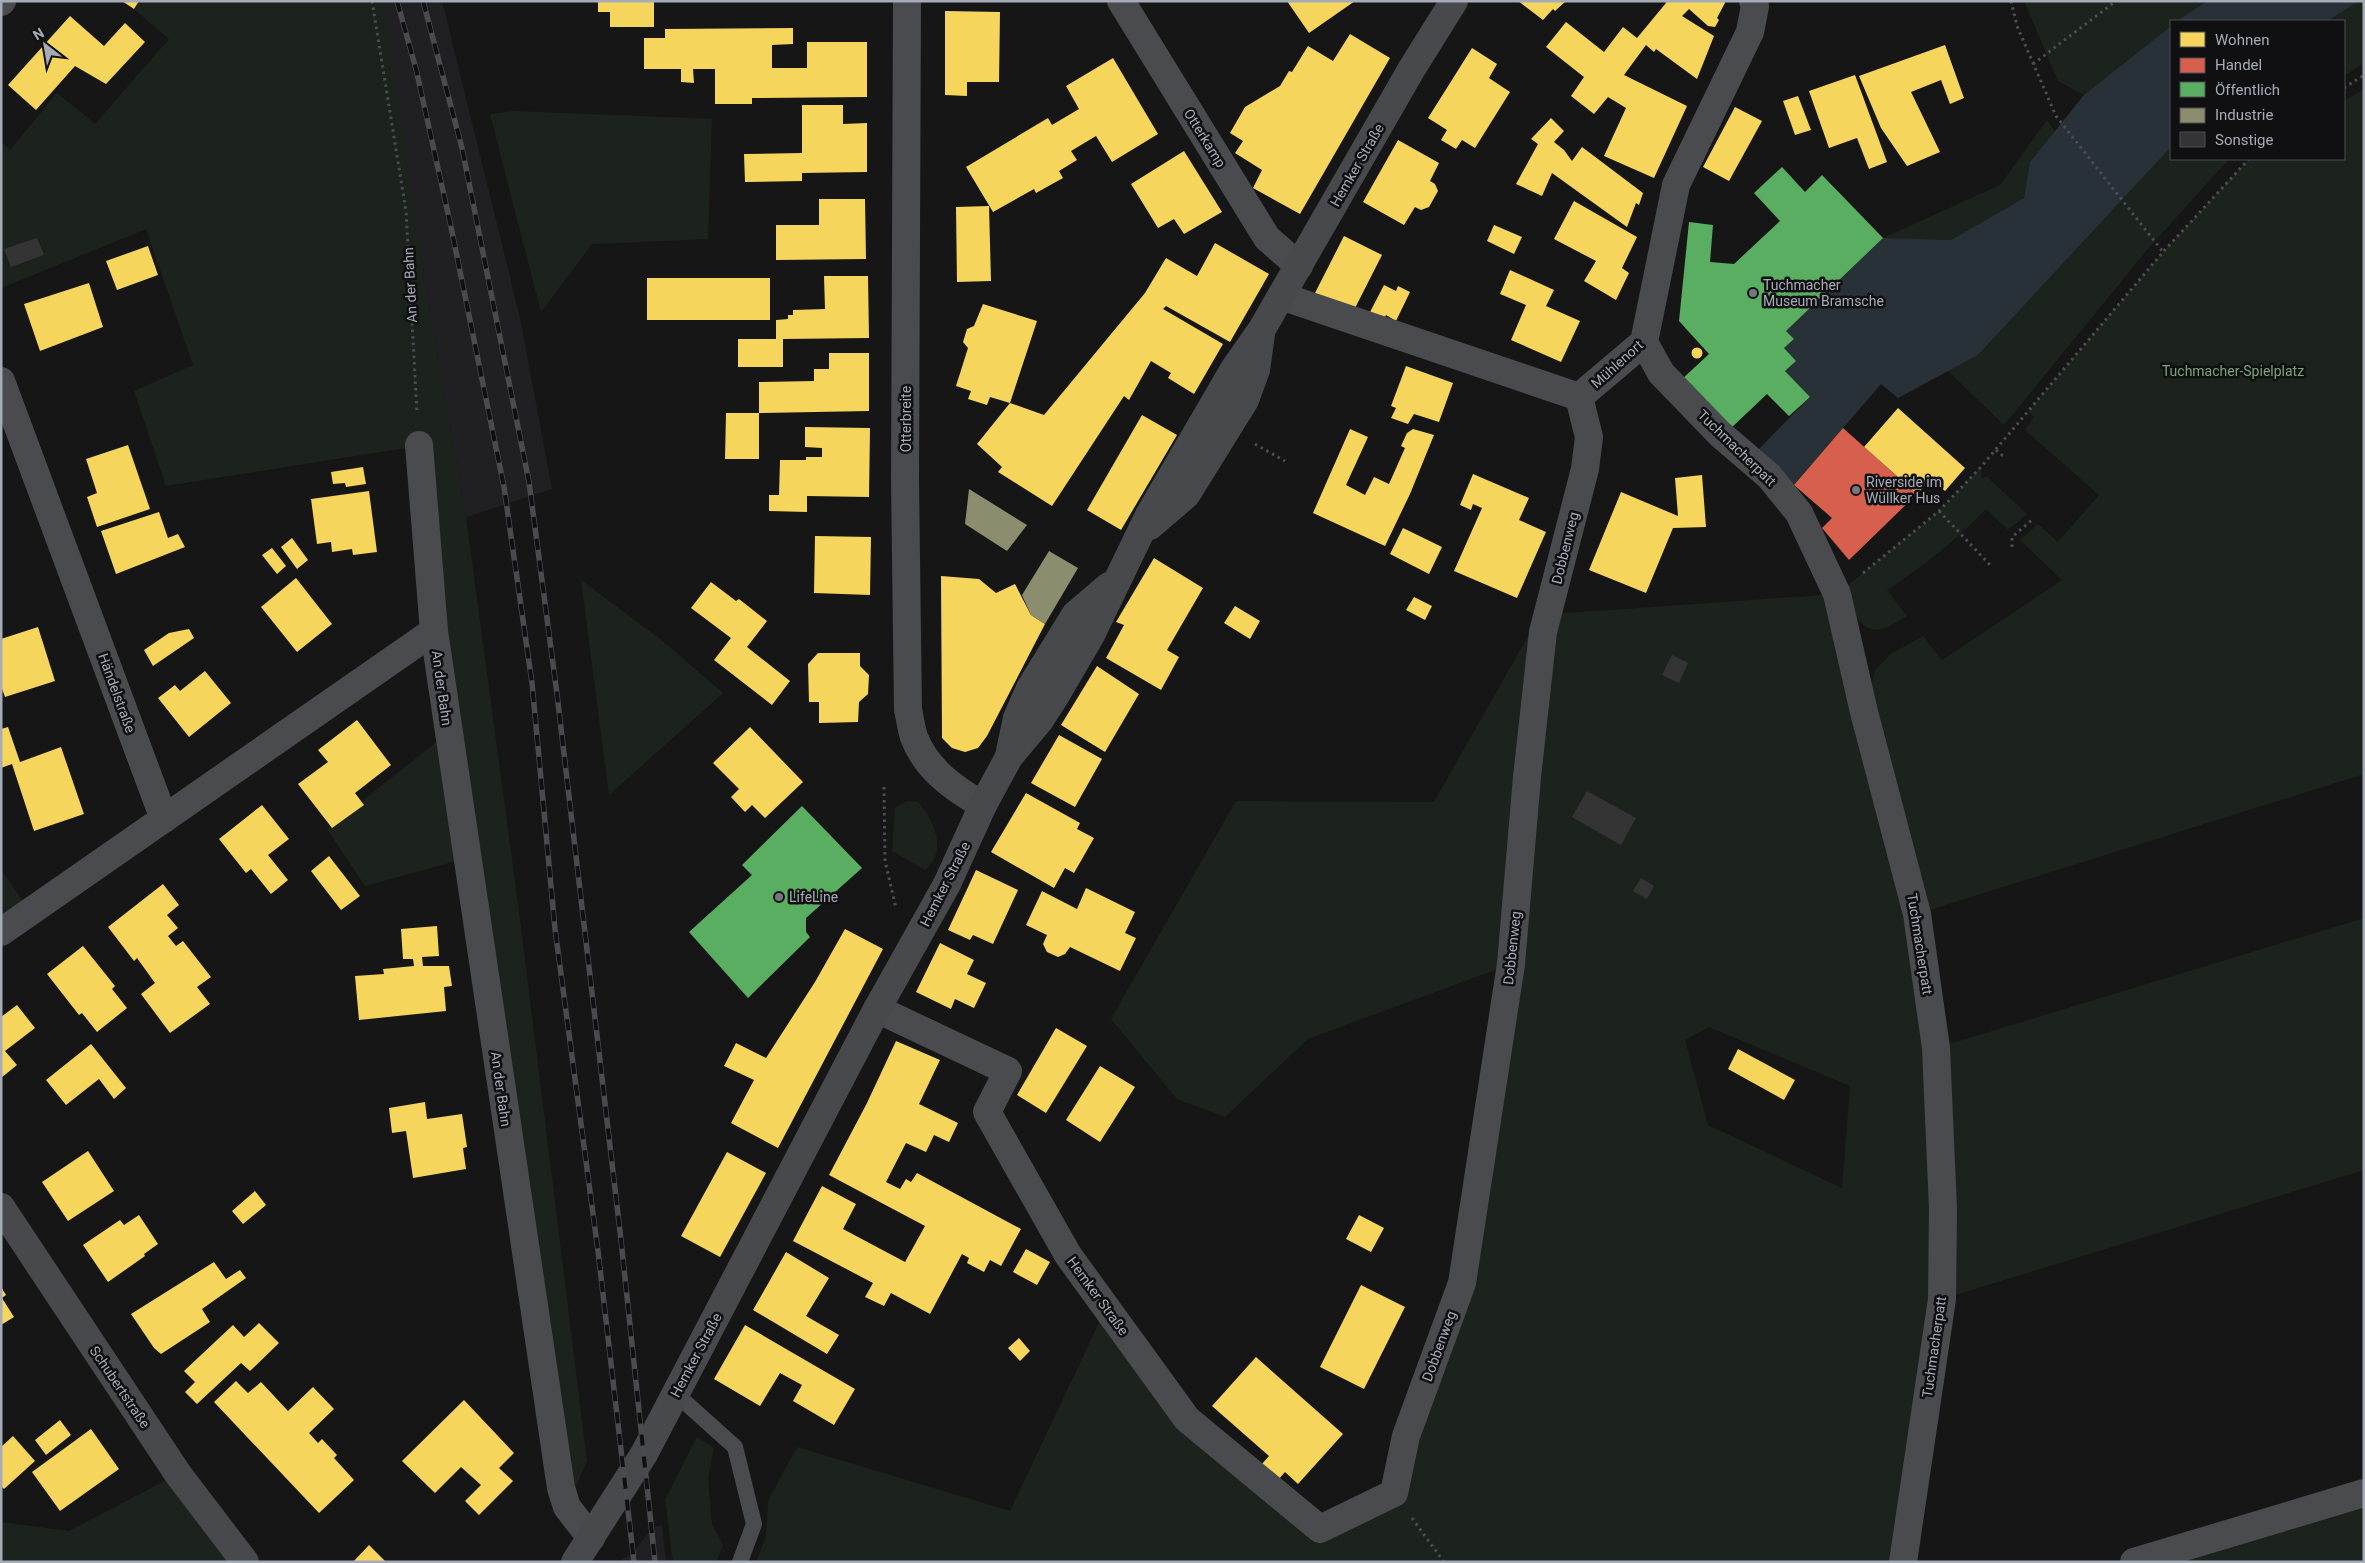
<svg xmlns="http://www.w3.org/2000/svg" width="2365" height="1563" viewBox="0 0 2365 1563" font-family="Roboto,sans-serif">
  <rect width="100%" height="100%" fill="#161616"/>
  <g fill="#202022">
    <path d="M382,1H442L520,318L552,489L466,517L428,300Z"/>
    <path d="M662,1525L666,1562H618L633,1553L652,1528Z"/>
  </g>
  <g fill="#1c231c" fill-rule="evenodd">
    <path d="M139,1H382L383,4L428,300L466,517L519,911L587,1461L567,1507L467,858L365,886L327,829L449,732L419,446L166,486L134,391L193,365L146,229L1,288V141L10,150L57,93L95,124L169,39L134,9Z"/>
    <path d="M2024,1H2207L2177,21H2171V26L2084,95L2058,81Z"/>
    <path d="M2359,1H2364V63L2344,76V21H2327Z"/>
    <path d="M2364,89V774L1917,914L1936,1048L2364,918V1170L1942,1299L1903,1562H756L766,1537L768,1501L797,1447L1010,1511L1106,1308L1187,1419L1320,1529L1394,1493L1462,1283L1511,964L1308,1039L1225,1117L1177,1099L1111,1019L1236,801L1434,802L1540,615L1837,594L1939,511L1980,468L1982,479L1986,476L2027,514L2008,530L1986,509C1956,540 1924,566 1887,590L1907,616C1886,628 1871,640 1855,615L1871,687L1875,670L1891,654L1923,636L1942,660L2062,580L2020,540L2038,524L2058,542L2099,495L2025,430L2034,417L2028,412L2163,252L2249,159H2344V101ZM1709,1027L1850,1086L1842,1188L1708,1125L1685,1040Z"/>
    <path d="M514,111L712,119L708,239L592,244L541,312L490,114Z"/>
    <path d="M2047,120L2055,132L2030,162L2024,198L1951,240L1883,238L2000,185Z"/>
    <path d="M2171,147V159H2229L2147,250L2004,425L1948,371L1978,355Z"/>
    <path d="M581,580L660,639L723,693L609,795Z"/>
    <path d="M907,801L918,802C934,820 948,851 925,870L892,851L895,808Z"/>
    <path d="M1,869L30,912L1,932Z"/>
    <path d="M697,1437L714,1448L708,1478L712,1524L723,1545L716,1562H673L665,1500Z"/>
    <path d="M178,1474L245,1562H1V1522L69,1531Z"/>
    <path d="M2364,1493V1562H2134Z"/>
  </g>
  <g fill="#283138">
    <path d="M2207,1H2359L2327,21H2177Z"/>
    <path d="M2171,26V147L1978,355L1898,398L1881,384L1794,485L1758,450L1810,397L1785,371L1796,361L1784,348L1794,339L1786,331L1883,238L1951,240L2024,198L2030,162L2084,95Z"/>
  </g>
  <g fill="#f6d55c">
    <path d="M122,1H139L134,9Z"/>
    <path d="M598,1H654V27H610V12H598Z"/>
    <path d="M1287,1H1355L1309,33Z"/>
    <path d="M1518,1H1566L1555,11L1553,9L1543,20Z"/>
    <path d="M1665,1H1726L1717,18L1719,20L1715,27L1708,26L1689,9L1682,16L1714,36L1697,79L1656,49L1654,52L1646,45L1624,75L1687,106L1654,178L1604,156L1626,108L1608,97L1594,114L1571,96L1584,77L1546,47L1566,22L1604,52L1623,27L1637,38L1666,3Z"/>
    <path d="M945,11L1000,12L999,82H967V96L945,95Z"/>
    <path d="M70,16L104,46L125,23L145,42L106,84L75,66L36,110L8,85Z"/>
    <path d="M793,28V44L772,45V68H807V42H867V97L752,98V104H715V69H693L694,83L681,82V69H644V38H665V29Z"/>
    <path d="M1350,34L1390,58L1300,214L1253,188L1262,170L1235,153L1243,141L1230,133L1245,107L1280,86L1289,71L1292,72L1308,46L1333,61Z"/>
    <path d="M1945,45L1964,98L1950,104L1941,80L1911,92L1940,152L1907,166L1881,128L1859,76Z"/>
    <path d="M1472,48L1497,64L1489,78L1510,92L1475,148L1462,140L1456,149L1441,140L1447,130L1428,118Z"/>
    <path d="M1113,58L1158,134L1112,162L1096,136L1071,151L1077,160L1059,171L1063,178L1036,193L1034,189L993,212L966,167L1048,118L1052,125L1079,109L1066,86Z"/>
    <path d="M1855,75L1887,162L1869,169L1857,138L1829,148L1809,91Z"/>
    <path d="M1798,96L1811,130L1795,135L1783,101Z"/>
    <path d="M802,105H843V124L867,123V172L802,173V181L745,182L744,154L802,153Z"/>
    <path d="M1735,107L1762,121L1729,181L1703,167Z"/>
    <path d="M1551,118L1564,131L1554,142L1564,150L1572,161L1582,147L1643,193L1639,205L1636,203L1627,227L1552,173L1542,196L1516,184L1538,144L1531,139Z"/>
    <path d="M1398,140L1439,163L1430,181L1435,184L1438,191L1429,207L1421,210L1415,207L1404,225L1363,202Z"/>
    <path d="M1184,151L1222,212L1184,234L1174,219L1158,228L1131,184Z"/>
    <path d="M819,199H865L866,259L776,260V225H819Z"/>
    <path d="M1574,201L1637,237L1622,268L1629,273L1616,300L1584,281L1596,261L1554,239Z"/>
    <path d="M989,206L991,281L957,282L956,207Z"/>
    <path d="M1494,225L1522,237L1514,254L1487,241Z"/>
    <path d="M1344,236L1382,255L1353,312L1315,293Z"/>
    <path d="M1215,243L1269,274L1230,342L1166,306L1163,309L1223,344L1194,394L1168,378L1171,373L1151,361L1129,400L1124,396L1052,506L998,472L1002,467L977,444L1010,403L1044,415L1145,293L1166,258L1197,276Z"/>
    <path d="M148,246L158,275L117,290L106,261Z"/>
    <path d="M1510,270L1554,290L1546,306L1580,321L1561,362L1511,340L1526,305L1500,294Z"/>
    <path d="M824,276H868L869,338L783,339V367H738V339H776V320L788,319V315H793V310L825,309Z"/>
    <rect x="647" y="278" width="123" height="42"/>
    <path d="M89,283L103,327L40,351L24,304Z"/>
    <path d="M1384,285L1396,291L1398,286L1410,292L1396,321L1386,315L1383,321L1369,314Z"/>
    <path d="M983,304L1037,321L1010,403L990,397L987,405L968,399L971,391L956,386L968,348L963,342L967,329L974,326Z"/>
    <circle cx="1697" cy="353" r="5.5"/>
    <path d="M829,353H869V411L759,413V382L814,381V369H829Z"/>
    <path d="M1406,366L1453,383L1439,422L1414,414L1408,424L1391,418L1396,408L1391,406Z"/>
    <path d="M1898,408L1965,468L1945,491L1931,479L1917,494L1864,447Z"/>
    <path d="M726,413H759V459H725Z"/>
    <path d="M1142,415L1177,435L1121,530L1087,510Z"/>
    <path d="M805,427L870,428L869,497L807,496V512L769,511V495H779L780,460H806V457H822V448L805,447Z"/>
    <path d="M1350,429L1368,437L1346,485L1365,495L1374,477L1389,484L1405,448L1401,446L1407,433L1413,429L1434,435L1410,494L1385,546L1313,513Z"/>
    <path d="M128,445L150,509L97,527L87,497L97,493L86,459Z"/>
    <path d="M363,467L366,484L346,487L345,483L333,484L331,472Z"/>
    <path d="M1473,474L1529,498L1519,520L1546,532L1517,598L1454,571L1482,508L1473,504L1471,510L1460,505Z"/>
    <path d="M1702,475L1706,527L1673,528L1646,593L1589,570L1621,492L1678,516L1675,478Z"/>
    <path d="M369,491L377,552L353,555L352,549L332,552L331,542L317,544L311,499Z"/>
    <path d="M159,512L168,538L178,534L185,547L116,574L101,531Z"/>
    <path d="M1403,528L1442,547L1429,574L1390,554Z"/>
    <path d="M815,536L871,537L870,595L814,593Z"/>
    <path d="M292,538L308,560L297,569L281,547Z"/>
    <path d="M272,548L286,566L277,574L262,555Z"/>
    <path d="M1154,558L1203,588L1167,650L1179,657L1161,690L1106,658L1124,625L1116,622Z"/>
    <path d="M941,576L979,579L996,593L1015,584L1031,615L1045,624L987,736L978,748L965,752L952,748L942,738Z"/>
    <path d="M296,578L332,624L297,652L261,607Z"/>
    <path d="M711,582L736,601L739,599L767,621L747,647L790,681L772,705L714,660L731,638L691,608Z"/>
    <path d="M1414,597L1432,606L1425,620L1406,610Z"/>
    <path d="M1235,606L1260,621L1250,639L1224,623Z"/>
    <path d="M38,627L55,681L5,697L1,686V639Z"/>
    <path d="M189,629L194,638L153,666L144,650L169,633Z"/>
    <path d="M818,653H860V666L869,675L868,694L859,702L858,722L819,723V702H809L808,664Z"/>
    <path d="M1097,666L1139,694L1105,752L1061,725Z"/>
    <path d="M205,671L231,703L189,737L158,698L175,685L180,691Z"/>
    <path d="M357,720L391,765L355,793L364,805L332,828L298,784L328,762L318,750Z"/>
    <path d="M8,727L20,762L61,747L84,814L34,831L12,764L1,768V729Z"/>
    <path d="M750,727L803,782L765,818L752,805L745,812L731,797L739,789L713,763Z"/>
    <path d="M1059,735L1102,759L1075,807L1031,783Z"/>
    <path d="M1026,793L1080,823L1077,829L1094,838L1074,873L1065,868L1054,888L991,852Z"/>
    <path d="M262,805L289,839L268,855L288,880L271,894L251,869L246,873L219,839Z"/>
    <path d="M329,856L360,896L341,910L311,871Z"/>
    <path d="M976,870L1018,890L993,944L973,935L970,940L948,930Z"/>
    <path d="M163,884L179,905L167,915L178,928L168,936L176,946L183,941L211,977L197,987L210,1004L170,1033L141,994L155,983L137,958L134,961L108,927Z"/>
    <path d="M1086,888L1135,912L1125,933L1136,938L1120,971L1070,947L1065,954L1058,957L1047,952L1043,944L1047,935L1026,925L1042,891L1077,909Z"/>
    <path d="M437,926L439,956L422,957L423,966H449L452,986L444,987L446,1011L359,1020L355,976L384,974L383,969L414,966L413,959H403L401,929Z"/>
    <path d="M845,929L883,949L778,1148L731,1123L754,1080L724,1066L736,1043L766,1058L815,982Z"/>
    <path d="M940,943L974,960L967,974L986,983L974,1008L955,999L951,1009L916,992Z"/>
    <path d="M83,946L115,986L112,989L127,1008L97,1032L82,1013L79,1015L47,974Z"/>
    <path d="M17,1005L35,1028L5,1051L17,1065L1,1078V1017Z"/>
    <path d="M1056,1028L1087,1046L1046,1113L1017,1095Z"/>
    <path d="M896,1041L940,1060L919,1104L958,1123L949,1142L934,1135L926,1152L906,1143L886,1182L900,1189L906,1179L911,1182L917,1173L1021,1229L1001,1266L990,1260L984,1272L967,1263L969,1258L962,1254L930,1314L891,1293L884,1306L865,1297L873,1283L793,1241L822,1186L856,1204L843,1229L905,1262L925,1226L829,1175L867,1103Z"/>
    <path d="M91,1044L126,1088L114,1099L99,1079L66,1105L46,1080Z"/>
    <path d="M1738,1049L1795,1080L1784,1100L1728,1069Z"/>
    <path d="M1100,1066L1135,1087L1100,1142L1066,1120Z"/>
    <path d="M425,1102L427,1119L462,1114L467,1147L463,1148L466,1169L413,1178L406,1131L392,1133L389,1108Z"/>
    <path d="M88,1151L114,1191L68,1221L42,1182Z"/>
    <path d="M727,1152L766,1173L720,1257L681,1236Z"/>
    <path d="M255,1191L266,1205L243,1224L232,1211Z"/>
    <path d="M139,1215L158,1244L144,1254L145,1256L108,1282L83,1245L120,1220L124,1225Z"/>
    <path d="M1359,1215L1384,1228L1371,1252L1346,1239Z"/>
    <path d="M1026,1249L1050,1262L1037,1285L1013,1272Z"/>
    <path d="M786,1252L829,1278L806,1316L839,1335L827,1354L753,1310Z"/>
    <path d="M214,1262L226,1279L240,1270L246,1278L202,1309L210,1322L161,1354L154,1348L131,1314Z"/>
    <path d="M1361,1285L1405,1307L1364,1389L1320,1367Z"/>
    <path d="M1,1287L6,1295L2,1298L14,1317L1,1325Z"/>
    <path d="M259,1323L279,1343L250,1371L241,1363L197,1404L185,1392L195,1382L184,1371L233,1325L244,1337Z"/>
    <path d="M745,1325L855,1389L834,1425L793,1401L802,1385L780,1373L760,1406L714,1379Z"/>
    <path d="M1019,1338L1030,1351L1020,1361L1008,1348Z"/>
    <path d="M1256,1357L1343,1434L1298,1484L1285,1472L1278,1480L1261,1465L1269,1456L1212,1406Z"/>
    <path d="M236,1381L248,1393L261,1382L288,1411L313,1387L334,1409L309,1433L318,1443L322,1439L337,1455L334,1458L354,1480L319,1513L214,1402Z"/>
    <path d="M464,1400L514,1453L499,1468L513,1481L479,1515L465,1501L481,1485L461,1467L435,1493L402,1461Z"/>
    <path d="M60,1420L71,1435L46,1455L35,1440Z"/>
    <path d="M91,1429L119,1469L60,1511L32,1472Z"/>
    <path d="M13,1436L35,1461L4,1489L1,1486V1447Z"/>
    <path d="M369,1545L386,1562H353Z"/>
  </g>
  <path fill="#d6604d" d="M1843,428L1917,494L1849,560L1822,528L1832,518L1794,485Z"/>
  <g fill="#5aae61">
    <path d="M1782,167L1805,192L1822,175L1883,238L1786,331L1794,339L1784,348L1796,361L1785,371L1810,397L1789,416L1767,394L1729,430L1681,380L1709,354L1679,321L1689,222L1713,225L1710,262L1734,264L1780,221L1754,193Z"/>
    <path d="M802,806L862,868L806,918V932L810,937L748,998L689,932L752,875L742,865Z"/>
  </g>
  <g fill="#8c8c6e">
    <path d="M969,489L1027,525L1007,551L965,524Z"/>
    <path d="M1049,551L1078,568L1045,624L1031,615L1022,595Z"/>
  </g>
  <g fill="#343435">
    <path d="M37,238L44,255L11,267L4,249Z"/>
    <path d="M1672,655L1688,663L1679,683L1662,675Z"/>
    <path d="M1587,791L1636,818L1621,845L1572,817Z"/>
    <path d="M1641,878L1654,886L1647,899L1633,891Z"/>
  </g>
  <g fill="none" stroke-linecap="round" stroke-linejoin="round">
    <g stroke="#4c4d51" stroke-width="3" stroke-dasharray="2.5 4" stroke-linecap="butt">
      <path d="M372,1L406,211L417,413"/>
      <path d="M2011,1L2017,26L2056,116L2163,252"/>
      <path d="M2033,64L2116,1"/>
      <path d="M2344,88L2364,75"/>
      <path d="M1255,444L1285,461"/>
      <path d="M1996,450L2003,456"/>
      <path d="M1939,511L1991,566"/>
      <path d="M2012,547V537L2033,519"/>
      <path d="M1863,573L1939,511L1980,468L2163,252L2249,159"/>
      <path d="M884,787L885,861L896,908"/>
      <path d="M1412,1518L1444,1562"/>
    </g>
    <path stroke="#4a4b4f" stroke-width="16" d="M676,1394L735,1447L754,1524L740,1562"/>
    <g stroke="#4a4b4f" stroke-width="28">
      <path d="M907,1L905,481L908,710C910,718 911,728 914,737C926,769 954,789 983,805"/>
      <path d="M1121,1L1267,238L1299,266"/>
      <path d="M1,2L2,1"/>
      <path d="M1281,296L1579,397"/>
      <path d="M1644,342L1661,373L1720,434L1769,476L1799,513L1837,594L1864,712L1917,914L1936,1048L1943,1209L1942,1299L1903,1562"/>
      <path d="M1,381L164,819"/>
      <path d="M1579,397L1644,342L1676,185L1750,32L1755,6L1753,1"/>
      <path d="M419,445L434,631"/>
      <path d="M1,932L434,631L561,1488L567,1507L591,1538"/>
      <path d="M877,1009L1008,1071L987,1112L1068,1255L1187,1419L1320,1529L1394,1493L1406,1436L1462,1283L1511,964L1527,777L1543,632L1585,469L1589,437L1579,397"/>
      <path d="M2134,1562L2364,1493"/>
    </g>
    <g stroke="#48494d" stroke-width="28">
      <path d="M1150,526L1186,495L1245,400L1256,370L1261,334"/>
      <path d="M1009,756L1017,718L1030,688L1075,615L1109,586"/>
      <path d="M1,1207L178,1474L245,1562"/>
      <path d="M575,1562L644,1454L877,1009L947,884L983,805L1009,757L1040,720L1056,695L1091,635L1149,515L1234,369L1262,329L1411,70L1454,1"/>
    </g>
    <defs>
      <g id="rail">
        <path d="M397,1L416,69L451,227L504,487L532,683L555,929L598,1251L634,1562"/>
        <path d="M423,1L462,148L529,482L557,694L621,1240L655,1562"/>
      </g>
    </defs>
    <use href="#rail" stroke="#494b4e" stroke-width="5.5"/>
    <use href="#rail" stroke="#101012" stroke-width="4" stroke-dasharray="11" stroke-linecap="butt"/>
  </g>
  <g fill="#74787f" stroke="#101012" stroke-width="2">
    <circle cx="1753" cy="293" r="5"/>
    <circle cx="1856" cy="490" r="5"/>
    <circle cx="779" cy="897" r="5"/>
  </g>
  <g text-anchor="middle" stroke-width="5" stroke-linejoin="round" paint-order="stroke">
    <g font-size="14" fill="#a6acb7" stroke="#101012">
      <text transform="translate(1205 138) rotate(58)" y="5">Otterkamp</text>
      <text transform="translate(1357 165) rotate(-60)" y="5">Hemker Straße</text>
      <text transform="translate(410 285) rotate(-93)" y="5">An der Bahn</text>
      <text transform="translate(1617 364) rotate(-42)" y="5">Mühlenort</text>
      <text transform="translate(906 419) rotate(-90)" y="5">Otterbreite</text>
      <text transform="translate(1737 448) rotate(44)" y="5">Tuchmacherpatt</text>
      <text transform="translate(1565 548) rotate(-76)" y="5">Dobbenweg</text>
      <text transform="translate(442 688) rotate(82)" y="5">An der Bahn</text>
      <text transform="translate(117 693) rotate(70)" y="5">Händelstraße</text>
      <text transform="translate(945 884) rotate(-63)" y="5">Hemker Straße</text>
      <text transform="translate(1920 944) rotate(81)" y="5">Tuchmacherpatt</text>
      <text transform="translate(1512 948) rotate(-84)" y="5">Dobbenweg</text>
      <text transform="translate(501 1089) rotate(82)" y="5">An der Bahn</text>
      <text transform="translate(1098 1296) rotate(54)" y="5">Hemker Straße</text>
      <text transform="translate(1439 1346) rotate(-70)" y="5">Dobbenweg</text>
      <text transform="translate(1934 1347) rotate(-82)" y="5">Tuchmacherpatt</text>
      <text transform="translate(696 1355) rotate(-62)" y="5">Hemker Straße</text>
      <text transform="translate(120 1387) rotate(56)" y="5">Schubertstraße</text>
    </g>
    <g font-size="14" fill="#a6acb7" stroke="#101012" text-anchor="start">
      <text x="1763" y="290">Tuchmacher<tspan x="1763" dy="16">Museum Bramsche</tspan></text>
      <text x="1866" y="487">Riverside im<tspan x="1866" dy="16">Wüllker Hus</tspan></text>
      <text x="789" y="902">LifeLine</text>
    </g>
    <g font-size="14" fill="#7ca37d" stroke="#101012">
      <text x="2233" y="376">Tuchmacher-Spielplatz</text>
    </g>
  </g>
  <rect width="2365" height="1563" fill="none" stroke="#a6acb7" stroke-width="5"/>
  <rect x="2170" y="20" width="175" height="140" fill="#101012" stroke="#4c4e54"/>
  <rect x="2180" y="32" width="25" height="15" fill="#f6d55c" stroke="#4c4e54"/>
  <text x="2215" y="45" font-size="15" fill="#a6acb7">Wohnen</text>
  <rect x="2180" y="58" width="25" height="15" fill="#d6604d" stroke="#4c4e54"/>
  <text x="2215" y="70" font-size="15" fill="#a6acb7">Handel</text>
  <rect x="2180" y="82" width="25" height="15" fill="#5aae61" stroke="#4c4e54"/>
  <text x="2215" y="95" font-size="15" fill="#a6acb7">Öffentlich</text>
  <rect x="2180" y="108" width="25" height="15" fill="#8c8c6e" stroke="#4c4e54"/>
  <text x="2215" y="120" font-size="15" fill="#a6acb7">Industrie</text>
  <rect x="2180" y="132" width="25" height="15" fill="#343435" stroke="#4c4e54"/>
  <text x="2215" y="145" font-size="15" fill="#a6acb7">Sonstige</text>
  <g transform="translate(45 45) rotate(329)" stroke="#101012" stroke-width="4" paint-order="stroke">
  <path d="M0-4L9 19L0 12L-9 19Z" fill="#a6acb7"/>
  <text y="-8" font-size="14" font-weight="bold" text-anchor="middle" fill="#a6acb7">N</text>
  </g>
</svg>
